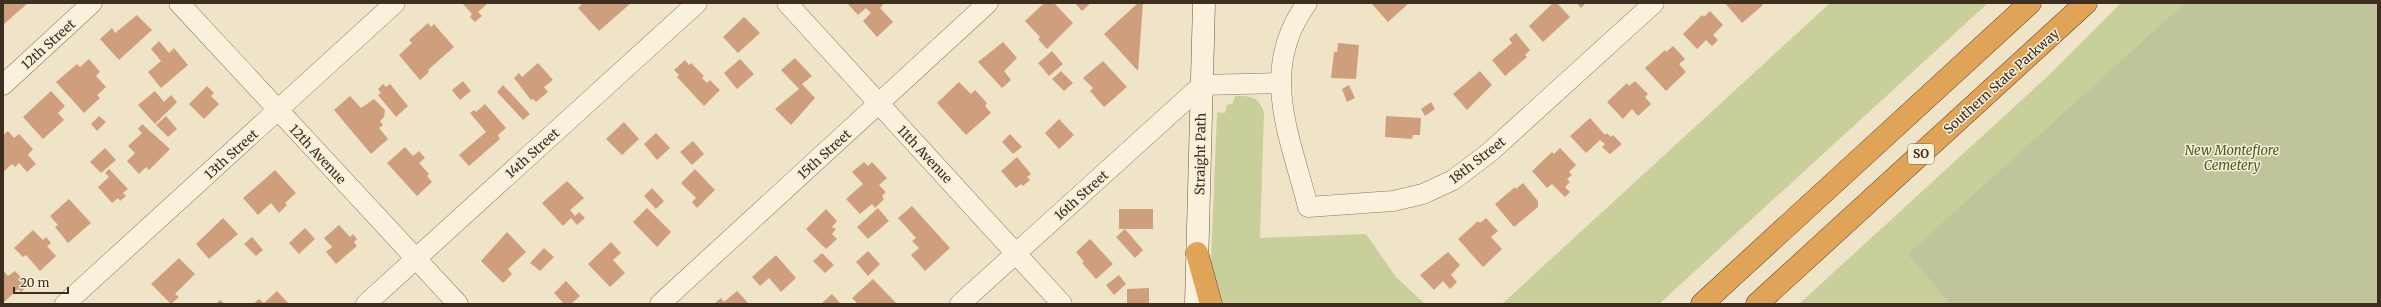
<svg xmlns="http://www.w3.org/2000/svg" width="2381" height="307" viewBox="0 0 2381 307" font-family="Merriweather,serif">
  <rect width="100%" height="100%" fill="#f0e4c8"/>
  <g fill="#c9cf9b">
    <path d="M1830,3H1988L1659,304H1502Z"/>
    <path d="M2121,3H2207L1920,268L1950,304H1799L2049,75Z"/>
    <path d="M1235,96C1251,96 1258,96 1264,112L1260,238L1366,234L1396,277L1425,304H1218L1210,285L1217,112L1225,113L1227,105L1233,103Z"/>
  </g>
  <path fill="#bfc49a" d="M2185,3H2378V304H1950L1908,254Z"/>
  <g fill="#cf9f7d">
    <path d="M3,3H28L4,24Z"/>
    <path d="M462,3H488L478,12L482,16L475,22L470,17L472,14Z"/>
    <path d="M581,3H631L599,31L578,8L582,4Z"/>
    <path d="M847,3H881L883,5L880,8L893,22L877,37L863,21L871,13L866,8L858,15Z"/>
    <path d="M1044,3H1054L1073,23L1047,49L1038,39L1040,37L1025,21Z"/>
    <path d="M1075,3H1091L1082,11Z"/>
    <path d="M1138,3H1143L1138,71L1104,34Z"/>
    <path d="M1371,3H1407L1408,4L1388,22Z"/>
    <path d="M1553,3H1557L1570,17L1543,42L1529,26Z"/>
    <path d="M1577,3H1586L1581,8Z"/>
    <path d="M1725,3H1761L1763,5L1742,23Z"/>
    <path d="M1710,11L1723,25L1713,35L1718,40L1712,46L1706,40L1697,49L1683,34L1702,15L1704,17Z"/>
    <path d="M137,15L152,30L119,60L100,39L112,28L115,33Z"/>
    <path d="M744,17L760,33L738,53L723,37Z"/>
    <path d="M428,23L431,27L434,24L454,47L428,70L429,72L420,80L399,55L412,43L409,40Z"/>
    <path d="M1516,33L1530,50L1525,55L1527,57L1505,76L1492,60L1512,43L1509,39Z"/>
    <path d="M159,41L169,53L174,48L188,65L161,88L148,72L161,61L151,49Z"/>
    <path d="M1003,42L1017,58L1004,71L1011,80L1002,88L978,62Z"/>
    <path d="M1338,43L1359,45L1356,79L1331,78L1334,52H1337Z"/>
    <path d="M1673,46L1685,59L1679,64L1686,72L1666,91L1645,68L1665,50L1666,52Z"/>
    <path d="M1052,51L1063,64L1049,76L1038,63Z"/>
    <path d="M795,58L812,76L802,84L815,98L791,125L775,109L799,89L781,70Z"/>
    <path d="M89,59L100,72L96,76L106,87L97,95L100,98L84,113L56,82L77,64L80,67Z"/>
    <path d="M740,59L754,74L737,89L724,73Z"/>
    <path d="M685,60L689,65L691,63L704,76L702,78L707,83L710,80L720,90L704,106L677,77L679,75L674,70Z"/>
    <path d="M1103,61L1127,87L1104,107L1090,91L1093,88L1083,78Z"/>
    <path d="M538,63L553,80L544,87L548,92L536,102L533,99L531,100L514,78L519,73L522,77Z"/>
    <path d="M1061,71L1073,83L1064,91L1052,79Z"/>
    <path d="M1480,71L1492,85L1467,110L1453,94Z"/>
    <path d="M463,81L471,91L460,100L452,90Z"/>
    <path d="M1635,81L1648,94L1645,97L1651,104L1638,116L1632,109L1623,119L1607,102L1627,83L1629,86Z"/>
    <path d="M959,82L971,94L975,90L987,103L985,106L991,113L966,135L937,103Z"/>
    <path d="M383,84L386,87L390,84L408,106L396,117L378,95L381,93L378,89Z"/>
    <path d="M503,85L530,114L523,120L497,92Z"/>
    <path d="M1349,85L1355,98L1347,102L1342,89Z"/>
    <path d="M207,86L214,93L211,96L219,104L204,119L189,104Z"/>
    <path d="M51,91L65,106L58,113L64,120L43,139L23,117Z"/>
    <path d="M155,91L164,102L171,95L177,102L155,124L138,105Z"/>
    <path d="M350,96L361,108L374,99L385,110L384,117L380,121L383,125L379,128L388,139L371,154L334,110Z"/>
    <path d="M1431,102L1435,109L1425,116L1421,109Z"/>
    <path d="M485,104L506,128L498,135L500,139L469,166L459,155L486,132L470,113L474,110L476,112Z"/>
    <path d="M99,116L106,122L97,131L91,124Z"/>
    <path d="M166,116L177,129L168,137L156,125Z"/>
    <path d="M1386,116L1421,118L1420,135H1413L1412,139L1385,137Z"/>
    <path d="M1590,118L1605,135L1607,133L1611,137L1613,135L1622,144L1610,154L1602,147L1605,144L1600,140L1586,153L1570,136Z"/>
    <path d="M1059,119L1074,135L1059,149L1045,133Z"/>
    <path d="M624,122L639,139L622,155L606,139Z"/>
    <path d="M142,124L170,149L149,170L146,167L139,174L127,161L135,153L128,146L142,133L138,129Z"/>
    <path d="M8,131L14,138L19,134L33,149L28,155L36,164L27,172L19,163L15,167L12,164L3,172V135Z"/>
    <path d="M656,133L670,148L657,160L644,144Z"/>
    <path d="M1010,134L1022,147L1013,154L1002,142Z"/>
    <path d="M693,141L704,154L692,165L680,152Z"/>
    <path d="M405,147L413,156L419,151L425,158L419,163L429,174L427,176L432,182L417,196L387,163Z"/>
    <path d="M105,148L116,160L101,173L90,162Z"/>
    <path d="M1560,148L1576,165L1569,172L1572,175L1567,179L1570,182L1565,187L1570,192L1565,197L1552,184L1547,188L1532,171L1552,152L1554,154Z"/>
    <path d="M1017,157L1031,174L1027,177L1030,180L1023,186L1021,184L1016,188L1001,171Z"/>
    <path d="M864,162L868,166L872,162L887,178L879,185L886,192L882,196L884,199L875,208L872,204L860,214L846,199L863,184L852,172Z"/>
    <path d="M109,169L128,189L123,193L126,196L120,201L118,198L112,203L98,187L109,177L105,173Z"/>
    <path d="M695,169L715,190L697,208L692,202L696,198L681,183Z"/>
    <path d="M275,170L296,193L285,203L287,205L279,213L271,203L258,215L243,198Z"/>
    <path d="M567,181L584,198L570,210L575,216L579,212L585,218L577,225L571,218L563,226L542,203Z"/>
    <path d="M1523,183L1538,201V207L1514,227L1495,204L1515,187L1516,189Z"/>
    <path d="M652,188L664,201L656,209L644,196Z"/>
    <path d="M69,199L91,223L68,243L55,227L58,225L50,216Z"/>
    <path d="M912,206L950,248L925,271L911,255L919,248L912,241L916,238L898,218Z"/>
    <path d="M647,208L671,232L657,247L633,222Z"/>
    <path d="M878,208L889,221L868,239L857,227Z"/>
    <path d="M826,209L837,221L832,227L836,229L832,234L837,239L826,249L806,229Z"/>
    <rect x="1119" y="209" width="34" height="20"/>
    <path d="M223,218L238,234L209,259L196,244Z"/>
    <path d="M1486,218L1498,231L1491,237L1502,249L1483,267L1458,239L1478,221L1480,223Z"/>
    <path d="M339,225L350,237L353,234L357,239L354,242L357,246L336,264L326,252L332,247L324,238Z"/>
    <path d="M305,228L315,239L299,254L289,243Z"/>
    <path d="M1125,229L1143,250L1135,258L1116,237Z"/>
    <path d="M33,230L43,240L46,237L51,243L47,246L56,256L40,271L26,255L23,257L14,248Z"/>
    <path d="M507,232L526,252L508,269L512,274L503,283L481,261Z"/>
    <path d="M252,237L263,250L256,256L244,244Z"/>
    <path d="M1090,239L1113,264L1096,279L1082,263L1084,262L1076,252Z"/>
    <path d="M611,242L621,253L613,260L625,273L610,287L588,264Z"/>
    <path d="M544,248L554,257L540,271L530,263Z"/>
    <path d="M868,251L880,264L868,276L856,262Z"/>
    <path d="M1448,252L1460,265L1451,275L1457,282L1450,289L1443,281L1434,290L1420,275Z"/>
    <path d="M822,253L834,265L825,273L813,261Z"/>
    <path d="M776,255L796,278L781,292L769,278L760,286L752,277Z"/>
    <path d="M179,258L195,274L175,294L179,297L171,304L151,284Z"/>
    <path d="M3,270L8,276L15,271L28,285L21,292L18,289L3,303Z"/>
    <path d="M1119,275L1126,284L1114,295L1106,285Z"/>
    <path d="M873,279L897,304H858L852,298Z"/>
    <path d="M566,281L580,296L571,304H564L554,293Z"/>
    <path d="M1149,288V304H1127V289Z"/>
    <path d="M277,291L289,304H253L259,299L264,303Z"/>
    <path d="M737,291L749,304H714L721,298L724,302Z"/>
    <path d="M832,294L841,304L822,303Z"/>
    <path d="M220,300L225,304H216Z"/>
  </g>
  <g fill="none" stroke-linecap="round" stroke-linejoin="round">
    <defs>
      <g id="street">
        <path d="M179,3L458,304"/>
        <path d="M787,3L1062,304"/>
        <path d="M1307,3C1258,70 1290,135 1308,207L1393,201L1423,194L1453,180L1490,152L1654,3"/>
        <path d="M3,85L92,3"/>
        <path d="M65,304L395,3"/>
        <path d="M366,304L697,3"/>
        <path d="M660,304L988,3"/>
        <path d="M960,304L1202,85L1280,83"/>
      </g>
      <path id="secondary" d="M1196,304L1204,3"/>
      <g id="highway">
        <path d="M1197,253L1211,304"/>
        <path d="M1702,304L2030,3"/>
        <path d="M1757,304L2086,3"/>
      </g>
    </defs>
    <use href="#street" stroke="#8d765c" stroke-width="21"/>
    <use href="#secondary" stroke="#6f573f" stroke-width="23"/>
    <use href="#highway" stroke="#5b4430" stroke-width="23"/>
    <use href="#street" stroke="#faf1dc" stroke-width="20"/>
    <use href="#secondary" stroke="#faf1dc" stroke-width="22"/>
    <use href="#highway" stroke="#e0a458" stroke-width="22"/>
  </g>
  <g text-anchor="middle" stroke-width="3" stroke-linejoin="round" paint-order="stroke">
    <rect fill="#f7eed8" stroke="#756857" stroke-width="1" x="1908" y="144" width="26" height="20" rx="3"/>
    <g font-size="12" font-weight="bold" fill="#3d2e20">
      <text x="1921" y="158">SO</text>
    </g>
    <g font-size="13" fill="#3d2e20" stroke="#f7eed8">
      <text transform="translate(48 44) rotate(-42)" y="5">12th Street</text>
      <text transform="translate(2001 81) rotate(-42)" y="5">Southern State Parkway</text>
      <text transform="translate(532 153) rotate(-42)" y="5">14th Street</text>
      <text transform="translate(231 154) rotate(-42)" y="5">13th Street</text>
      <text transform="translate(318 154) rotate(47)" y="5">12th Avenue</text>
      <text transform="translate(824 154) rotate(-42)" y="5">15th Street</text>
      <text transform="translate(925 154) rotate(47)" y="5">11th Avenue</text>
      <text transform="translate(1200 154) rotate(-89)" y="5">Straight Path</text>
      <text transform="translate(1477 160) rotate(-38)" y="5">18th Street</text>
      <text transform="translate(1081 195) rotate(-42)" y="5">16th Street</text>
    </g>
    <g font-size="13" font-style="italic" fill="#4d5a26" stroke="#f7eed8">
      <text x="2232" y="155">New Montefiore<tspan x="2232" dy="15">Cemetery</tspan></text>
    </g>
  </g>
  <rect width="2381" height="307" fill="none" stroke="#3d2e20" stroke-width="8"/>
  <path d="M14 287v6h54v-6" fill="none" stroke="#3d2e20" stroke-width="2"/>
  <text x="20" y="287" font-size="12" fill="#3d2e20" stroke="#f7eed8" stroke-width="3" paint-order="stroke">20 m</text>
</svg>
